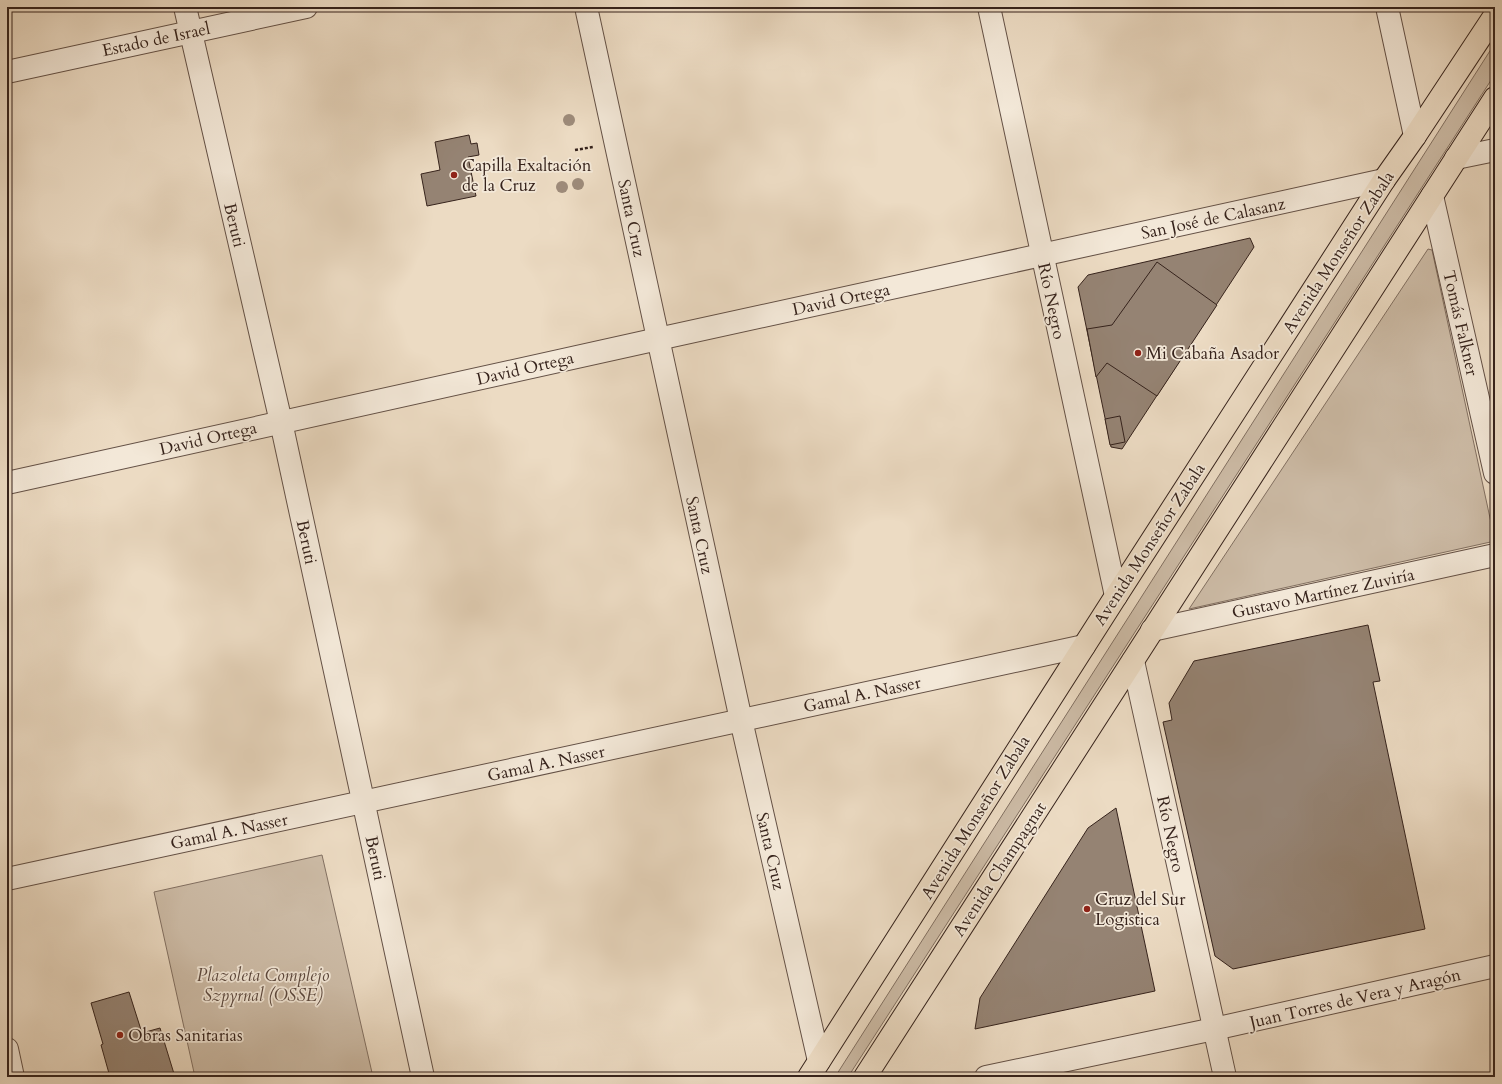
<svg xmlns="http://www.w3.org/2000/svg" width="1502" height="1084" viewBox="0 0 1502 1084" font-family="Cardo,serif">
  <rect width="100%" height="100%" fill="#ecdbc3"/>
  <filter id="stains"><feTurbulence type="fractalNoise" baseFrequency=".005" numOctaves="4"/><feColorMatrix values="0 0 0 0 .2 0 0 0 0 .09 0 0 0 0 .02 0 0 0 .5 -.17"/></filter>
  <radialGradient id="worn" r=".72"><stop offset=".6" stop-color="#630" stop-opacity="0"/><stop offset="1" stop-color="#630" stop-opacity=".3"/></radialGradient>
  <g fill="#cdbca7" stroke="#827062">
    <path d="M1495,43V74L848,1077H835Z"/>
    <path d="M1428,249L1432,250L1495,541L1189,609Z"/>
    <path d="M322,855L373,1077H195L154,892Z"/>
  </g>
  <g fill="#958373" stroke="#36231c">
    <path d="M469,135L471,144L477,143L479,155L468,157L476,196L427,206L421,174L440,170L435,142Z"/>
    <path d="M1250,238L1254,247L1122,449L1111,447L1078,287L1088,275Z"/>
    <path d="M1157,262L1217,305L1157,396L1107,363L1096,377L1087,329L1112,325Z"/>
    <path d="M1120,416L1125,442L1110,445L1105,419Z"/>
    <path d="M1368,625L1380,681L1373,682L1425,929L1233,969L1215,956L1163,722L1172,720L1169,703L1194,661Z"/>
    <path d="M1116,808L1155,991L975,1029L980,998L1088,828Z"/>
    <path d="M129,992L142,1033L160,1028L175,1077H110L101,1045L103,1044L91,1003Z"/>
  </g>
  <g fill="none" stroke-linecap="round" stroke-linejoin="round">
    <defs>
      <g id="minor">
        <path d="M185,7L281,422L423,1077"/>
        <path d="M586,7L741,720L819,1061"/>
        <path d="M989,7L1116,596"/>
        <path d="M1387,7L1415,136"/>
        <path d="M7,72L306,7"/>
        <path d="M1456,158L1495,150"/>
        <path d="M1432,196L1495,473"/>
        <path d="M7,483L658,339L1384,180"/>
        <path d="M1152,630L1495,555"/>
        <path d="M1133,661L1225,1077"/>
        <path d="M7,879L1084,646"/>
        <path d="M7,1049L13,1077"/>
        <path d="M986,1077L1214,1029L1495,966"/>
      </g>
      <g id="highway">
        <path d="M809,1077L1116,596L1384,180L1415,136L1495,15"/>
        <path d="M865,1077L1495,98"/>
      </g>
    </defs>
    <use href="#minor" stroke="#645146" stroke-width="24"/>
    <use href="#highway" stroke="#36231c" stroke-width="24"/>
    <path stroke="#36231c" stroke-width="2.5" stroke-dasharray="3 2" stroke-linecap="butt" d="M575,150L593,147"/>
    <use href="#minor" stroke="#f3e8d8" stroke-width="22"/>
    <use href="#highway" stroke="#ecdbc3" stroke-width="22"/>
  </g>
  <g fill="#9d8b7a">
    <circle cx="569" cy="120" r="6"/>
    <circle cx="578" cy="184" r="6"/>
    <circle cx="562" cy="187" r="6"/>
  </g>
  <g fill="#8f2418" stroke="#f3e8d8" stroke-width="1.5">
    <circle cx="454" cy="175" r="4"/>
    <circle cx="1138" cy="353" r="4"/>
    <circle cx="1087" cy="909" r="4"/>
    <circle cx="120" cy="1035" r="4"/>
  </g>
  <g text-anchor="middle" stroke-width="3.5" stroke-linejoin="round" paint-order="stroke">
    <g font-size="17" fill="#36231c" stroke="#f3e8d8">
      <text transform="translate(156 39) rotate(-12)" y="6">Estado de Israel</text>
      <text transform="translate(632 218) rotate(78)" y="6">Santa Cruz</text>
      <text transform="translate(1213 218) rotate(-12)" y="6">San José de Calasanz</text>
      <text transform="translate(235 225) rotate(77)" y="6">Beruti</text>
      <text transform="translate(1338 252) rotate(-57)" y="6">Avenida Monseñor Zabala</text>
      <text transform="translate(841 299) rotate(-12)" y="6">David Ortega</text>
      <text transform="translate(1052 301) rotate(78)" y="6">Río Negro</text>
      <text transform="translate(1461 323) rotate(77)" y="6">Tomás Falkner</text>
      <text transform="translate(525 368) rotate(-13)" y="6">David Ortega</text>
      <text transform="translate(208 438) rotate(-13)" y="6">David Ortega</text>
      <text transform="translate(700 535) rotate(78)" y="6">Santa Cruz</text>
      <text transform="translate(307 542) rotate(78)" y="6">Beruti</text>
      <text transform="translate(1149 544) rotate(-57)" y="6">Avenida Monseñor Zabala</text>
      <text transform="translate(1323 593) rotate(-12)" y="6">Gustavo Martínez Zuviría</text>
      <text transform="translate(862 694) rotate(-12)" y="6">Gamal A. Nasser</text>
      <text transform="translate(546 763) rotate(-12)" y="6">Gamal A. Nasser</text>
      <text transform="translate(975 817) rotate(-58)" y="6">Avenida Monseñor Zabala</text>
      <text transform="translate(229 831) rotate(-12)" y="6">Gamal A. Nasser</text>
      <text transform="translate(1171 834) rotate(78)" y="6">Río Negro</text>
      <text transform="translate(771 851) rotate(77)" y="6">Santa Cruz</text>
      <text transform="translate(376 858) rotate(78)" y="6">Beruti</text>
      <text transform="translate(999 869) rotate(-57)" y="6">Avenida Champagnat</text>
      <text transform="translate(1355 998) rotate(-13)" y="6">Juan Torres de Vera y Aragón</text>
    </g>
    <g font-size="17" fill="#36231c" stroke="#f3e8d8" text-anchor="start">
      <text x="462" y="171">Capilla Exaltación<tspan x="462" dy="20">de la Cruz</tspan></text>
      <text x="1146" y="359">Mi Cabaña Asador</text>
      <text x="1095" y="905">Cruz del Sur<tspan x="1095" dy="20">Logistica</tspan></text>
      <text x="128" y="1041">Obras Sanitarias</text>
    </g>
    <g font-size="17" font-style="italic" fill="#5c493f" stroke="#f3e8d8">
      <text x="263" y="981">Plazoleta Complejo<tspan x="263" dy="20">Szpyrnal (OSSE)</tspan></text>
    </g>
  </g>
  <rect width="1502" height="1084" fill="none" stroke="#ecdbc3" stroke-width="24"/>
  <rect x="8" y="8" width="1486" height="1068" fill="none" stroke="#36231c" stroke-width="2"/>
  <rect x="12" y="12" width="1478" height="1060" fill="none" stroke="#36231c"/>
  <rect width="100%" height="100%" filter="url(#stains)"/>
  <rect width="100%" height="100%" fill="url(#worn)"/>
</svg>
